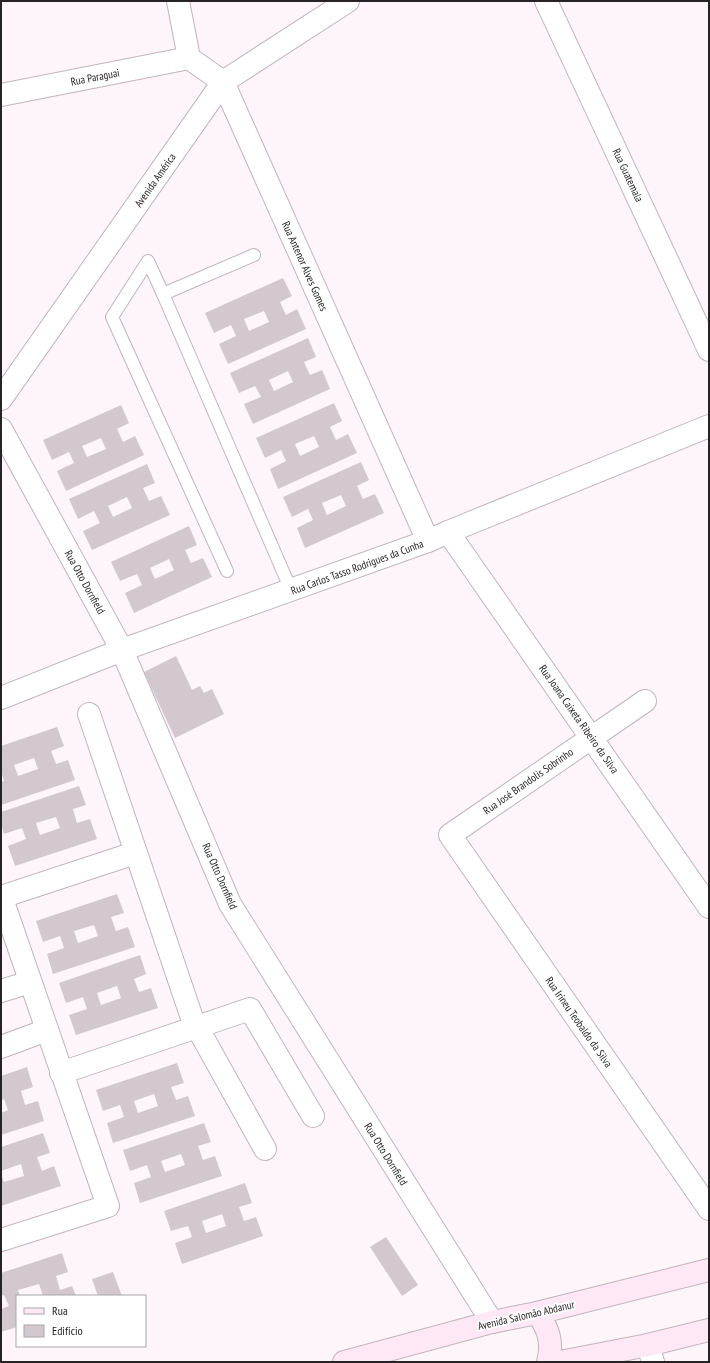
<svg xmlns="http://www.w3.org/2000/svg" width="710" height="1363" viewBox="0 0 710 1363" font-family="'PT Sans Narrow',sans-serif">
  <rect width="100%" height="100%" fill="#fef5fa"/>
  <g fill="#d3c8ce" fill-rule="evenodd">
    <path d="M283,278L292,296L280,302L286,315L297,309L306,329L228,364L219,344L236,336L231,325L214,333L205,313ZM264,311L269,322L249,331L244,319Z"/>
    <path d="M308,338L316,357L304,362L310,375L322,370L330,389L253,424L244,404L261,397L255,386L239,393L230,373ZM288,371L293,382L274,391L269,380Z"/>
    <path d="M334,403L342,421L330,427L336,440L348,434L357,453L278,489L270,469L286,461L281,450L265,458L256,438ZM314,436L319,447L300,456L295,444Z"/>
    <path d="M121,405L129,423L117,429L123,442L135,436L144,455L66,491L57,471L74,463L69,452L52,460L43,440ZM101,438L106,449L87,457L82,446Z"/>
    <path d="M361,462L369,480L357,486L363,499L375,494L384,513L305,548L297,528L313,520L308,509L292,517L283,497ZM341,495L346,506L327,515L322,503Z"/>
    <path d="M147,464L155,483L143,488L149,501L161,496L170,515L92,550L83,531L100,523L94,511L78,519L69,499ZM127,497L132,508L113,517L108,506Z"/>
    <path d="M189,526L197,545L185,550L191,563L203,558L212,577L134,613L125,593L142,585L137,574L120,581L111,562ZM169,559L174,570L155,579L150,568Z"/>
    <path d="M176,656L192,690L200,686L204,693L212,689L224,714L175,738L144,672Z"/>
    <path d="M57,727L64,746L51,751L56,764L68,760L75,780L1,805V782L4,781L1,771V746ZM34,758L38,769L18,776L14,765Z"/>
    <path d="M79,786L86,805L73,809L77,823L90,819L97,839L15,866L8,846L26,839L22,828L4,834L1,823V812ZM56,817L60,828L40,835L36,823Z"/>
    <path d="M117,894L124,913L111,917L116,931L128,927L135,947L53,974L47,954L64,948L60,936L43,942L36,921ZM94,925L98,936L78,943L74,931Z"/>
    <path d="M140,955L146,974L134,979L139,992L151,988L158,1008L76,1035L69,1015L87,1009L83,997L66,1003L59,983ZM117,986L121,998L101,1005L97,993Z"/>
    <path d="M177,1063L184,1083L171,1087L176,1100L188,1096L195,1116L113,1143L107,1123L124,1117L120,1105L103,1111L96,1090ZM154,1094L158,1106L138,1113L134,1101Z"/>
    <path d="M27,1067L33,1087L21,1091L25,1105L38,1101L44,1121L1,1135V1113L8,1110L4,1099L1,1100V1076Z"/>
    <path d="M204,1123L211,1142L198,1146L203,1160L215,1156L222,1176L140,1203L134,1183L151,1177L147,1165L130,1171L123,1150ZM181,1154L185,1165L165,1172L161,1161Z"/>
    <path d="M43,1133L50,1153L37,1157L42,1171L54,1166L61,1186L1,1206V1174L4,1182L24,1176L21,1164L1,1171V1147Z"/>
    <path d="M245,1183L252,1203L239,1207L244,1221L256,1217L263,1236L182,1264L175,1243L192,1237L188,1226L171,1231L164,1211ZM222,1214L226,1226L206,1233L202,1221Z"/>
    <path d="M386,1237L418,1285L402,1296L370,1247Z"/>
    <path d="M62,1253L68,1272L56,1276L60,1290L72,1286L76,1296H43L39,1284L18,1290L20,1296H17V1327L1,1332V1309L9,1306L4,1295L1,1296V1273Z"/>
    <path d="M113,1272L122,1296H98L92,1279Z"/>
  </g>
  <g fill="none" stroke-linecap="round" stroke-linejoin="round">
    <defs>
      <g id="lane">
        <path d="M254,255L163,294L291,590"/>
        <path d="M163,294L148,261L112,317L227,571"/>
      </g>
      <g id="street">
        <path d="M178,1L189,58L223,82L428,541"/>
        <path d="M546,1L709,350"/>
        <path d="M1,95L189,58"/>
        <path d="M1,399L223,82L348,1"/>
        <path d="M1,429L122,650L230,904L492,1322"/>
        <path d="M448,532L709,907"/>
        <path d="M1,698L122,650L428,541L448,532L709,426"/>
        <path d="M645,701L450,835L709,1209"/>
        <path d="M89,714L192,1018L265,1149"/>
        <path d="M1,896L108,1206L1,1240"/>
        <path d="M1,897L135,853"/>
        <path d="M1,991L30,982"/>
        <path d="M1,1047L47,1030"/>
        <path d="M61,1073L250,1009L313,1116"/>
        <path d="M648,1345L653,1362"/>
      </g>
      <g id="secondary">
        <path d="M537,1313C549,1329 553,1343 548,1362"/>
        <path d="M344,1362L492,1322L537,1313L709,1270"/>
        <path d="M560,1362L648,1345L709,1330"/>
      </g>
    </defs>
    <use href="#lane" stroke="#c0b5bb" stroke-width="14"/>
    <use href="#street" stroke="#c0b5bb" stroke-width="24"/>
    <use href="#secondary" stroke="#c0b5bb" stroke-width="24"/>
    <use href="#lane" stroke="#fff" stroke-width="12"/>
    <use href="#street" stroke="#fff" stroke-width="22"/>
    <use href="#secondary" stroke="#ffe8f6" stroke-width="22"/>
  </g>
  <g text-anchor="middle" stroke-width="3.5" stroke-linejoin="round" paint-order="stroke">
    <g font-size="11" fill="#272325" stroke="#fff">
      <text transform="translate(95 77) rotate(-11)" y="4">Rua Paraguai</text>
      <text transform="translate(628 175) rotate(65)" y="4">Rua Guatemala</text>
      <text transform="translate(155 180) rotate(-55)" y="4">Avenida América</text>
      <text transform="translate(305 266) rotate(66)" y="4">Rua Antenor Alves Gomes</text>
      <text transform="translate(357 567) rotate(-20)" y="4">Rua Carlos Tasso Rodrigues da Cunha</text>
      <text transform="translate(85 582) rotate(61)" y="4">Rua Otto Dornfield</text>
      <text transform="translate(579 719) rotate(55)" y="4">Rua Joana Caixeta Ribeiro da Silva</text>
      <text transform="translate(528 781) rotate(-35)" y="4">Rua José Brandolis Sobrinho</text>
      <text transform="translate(220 876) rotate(66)" y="4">Rua Otto Dornfield</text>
      <text transform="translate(579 1022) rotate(55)" y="4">Rua Irineu Teobaldo da Silva</text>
      <text transform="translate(386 1154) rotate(58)" y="4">Rua Otto Dornfield</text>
      <text transform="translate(526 1315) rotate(-13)" y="4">Avenida Salomão Abdanur</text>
    </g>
  </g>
  <rect width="710" height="1363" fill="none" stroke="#272325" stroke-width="4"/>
  <rect x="16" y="1295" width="130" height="52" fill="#ffffff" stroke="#a9a7a8"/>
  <rect x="24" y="1308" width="20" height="6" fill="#ffe8f6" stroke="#a9a7a8"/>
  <text x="52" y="1315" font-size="12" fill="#272325">Rua</text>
  <rect x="24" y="1325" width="20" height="12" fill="#d3c8ce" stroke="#a9a7a8"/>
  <text x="52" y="1335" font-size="12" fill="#272325">Edifício</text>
</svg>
